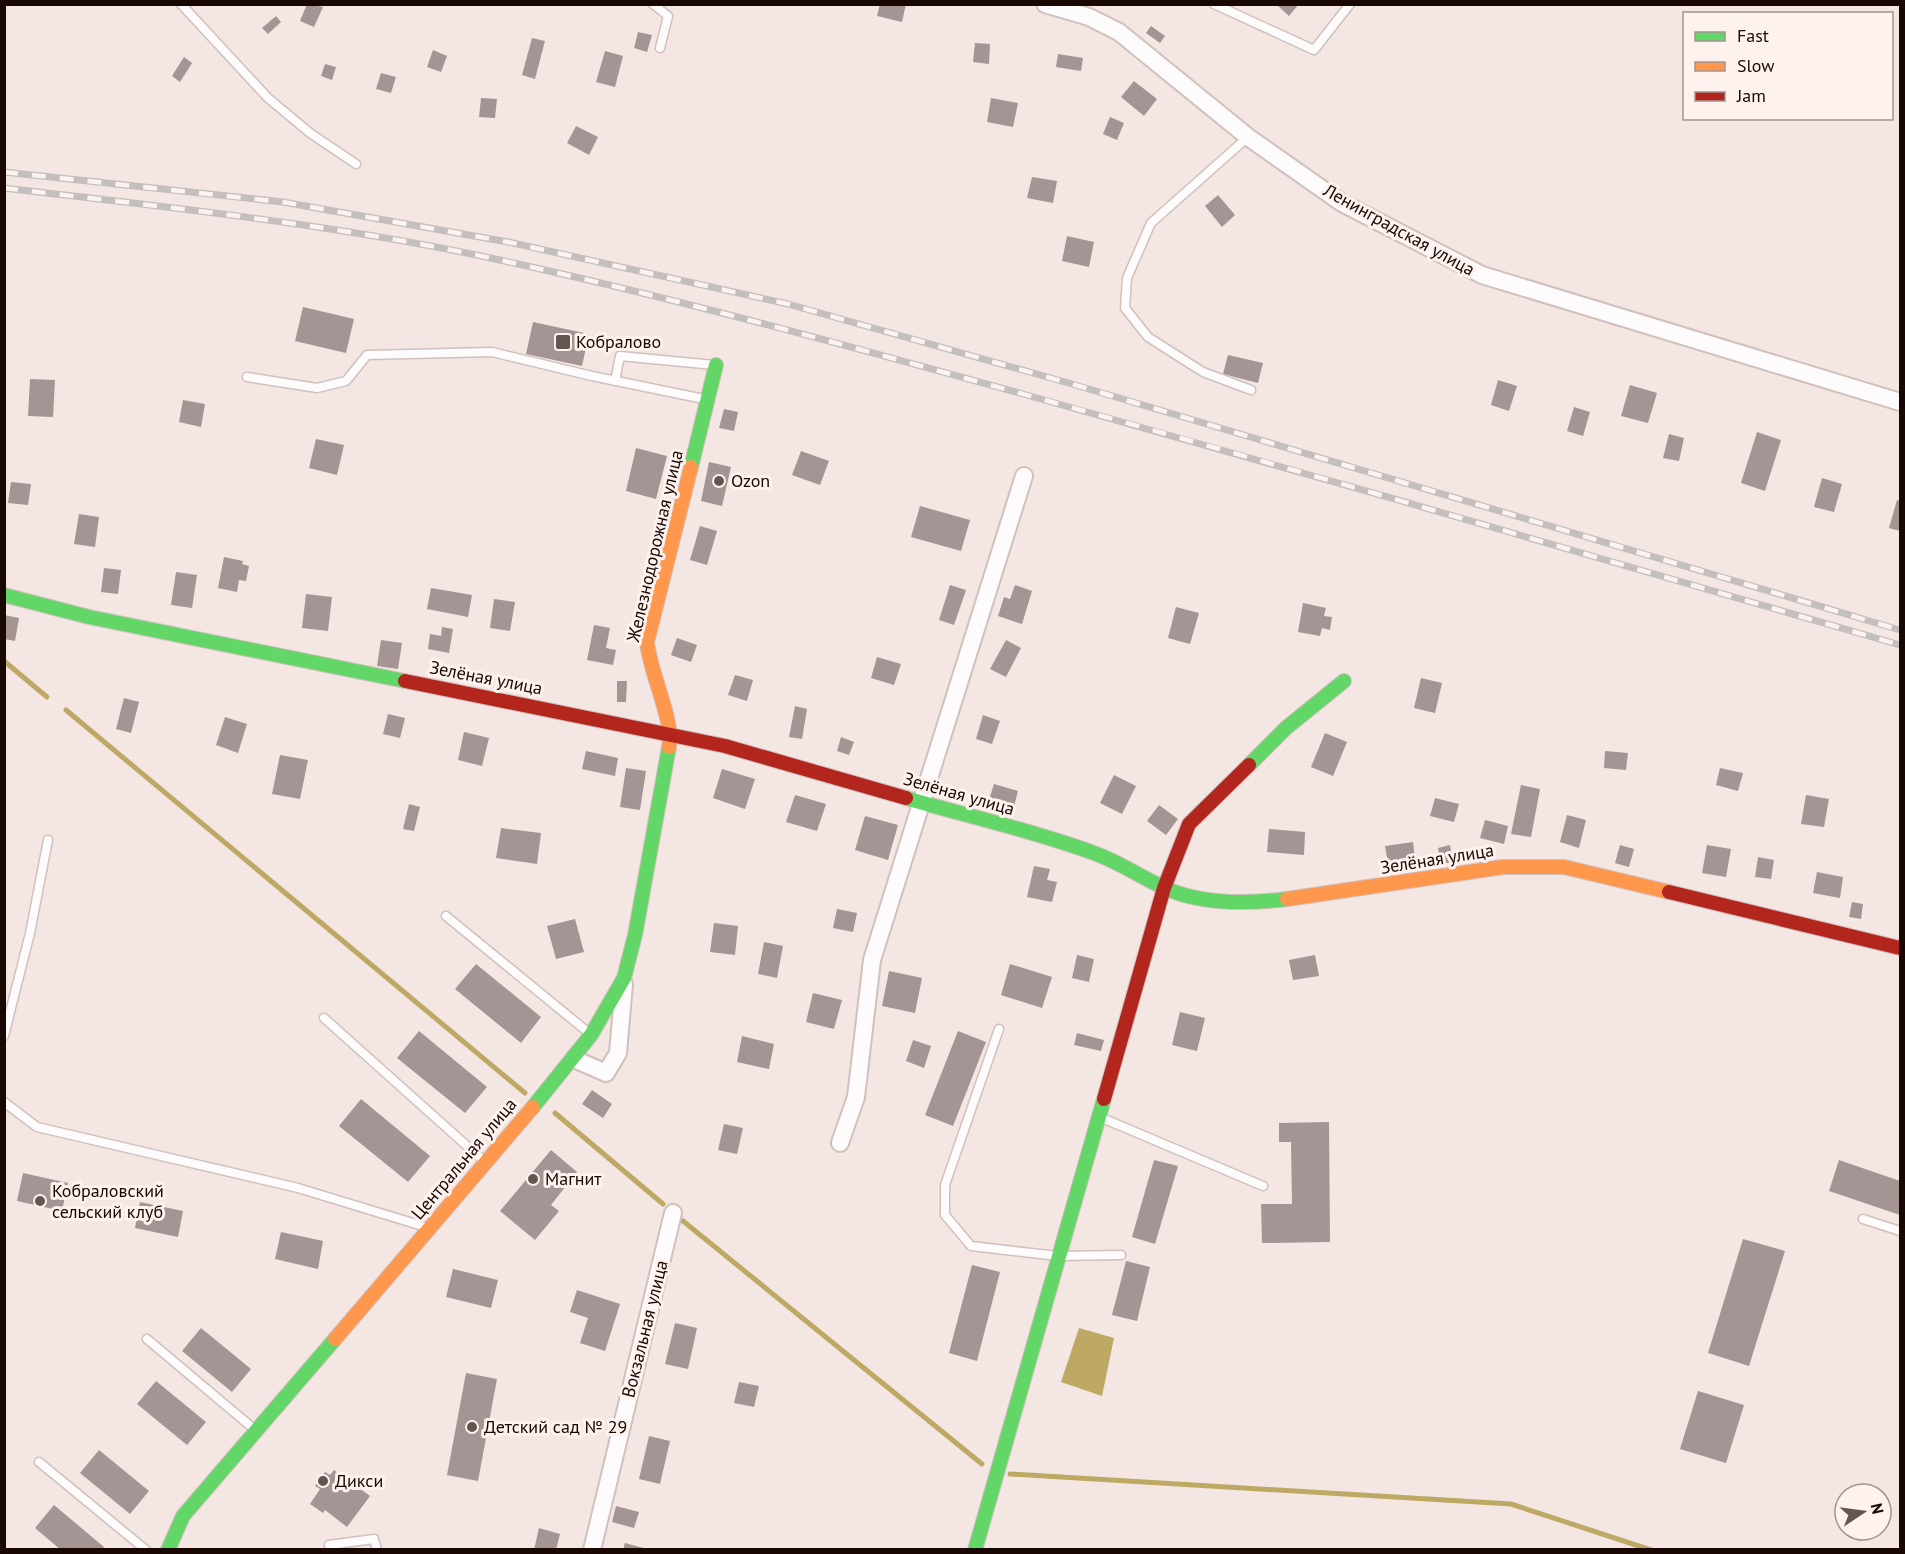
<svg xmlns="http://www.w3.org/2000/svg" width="1905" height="1554" viewBox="0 0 1905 1554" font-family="'PT Sans',sans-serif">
  <rect width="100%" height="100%" fill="#f3e6e3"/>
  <path fill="#bda864" d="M1079,1328L1114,1338L1102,1396L1061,1382Z"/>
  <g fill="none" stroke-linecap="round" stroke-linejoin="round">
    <g stroke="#bda864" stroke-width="5">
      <path d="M4,661L47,697"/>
      <path d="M66,710L525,1093"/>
      <path d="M555,1113L663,1204"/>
      <path d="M683,1221L982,1464"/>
      <path d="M1010,1474L1511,1504L1651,1550"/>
    </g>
  </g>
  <g fill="#a49594">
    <path d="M307,4L323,7L314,27L300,21Z"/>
    <path d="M880,4H906L902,22L877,16Z"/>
    <path d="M1276,4H1299L1289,16Z"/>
    <path d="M276,16L281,22L268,34L262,28Z"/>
    <path d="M1151,26L1165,36L1160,43L1146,33Z"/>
    <path d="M638,32L652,35L647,52L634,48Z"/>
    <path d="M532,38L545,41L535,79L522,75Z"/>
    <path d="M975,43L990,44L989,64L973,62Z"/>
    <path d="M433,50L447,56L441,72L427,67Z"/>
    <path d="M605,51L623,56L615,87L596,82Z"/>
    <path d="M1058,54L1083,58L1081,71L1056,67Z"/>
    <path d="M184,57L192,63L180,82L172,76Z"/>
    <path d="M325,64L336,67L332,80L321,76Z"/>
    <path d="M381,73L396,77L391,93L376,89Z"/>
    <path d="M1134,81L1157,99L1144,116L1121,97Z"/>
    <path d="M481,98L497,99L495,118L479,117Z"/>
    <path d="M991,98L1018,103L1013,127L987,122Z"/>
    <path d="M1110,117L1124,123L1117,140L1103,134Z"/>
    <path d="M576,126L598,137L589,155L567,143Z"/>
    <path d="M1032,177L1057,181L1053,203L1027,198Z"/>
    <path d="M1218,195L1235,215L1222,227L1205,206Z"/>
    <path d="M1067,236L1094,242L1089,267L1062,261Z"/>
    <path d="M303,307L354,319L346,353L295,341Z"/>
    <path d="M533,322L589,334L582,366L526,354Z"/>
    <path d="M1228,355L1263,363L1258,383L1223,374Z"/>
    <path d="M30,379L55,380L53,417L28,416Z"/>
    <path d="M1498,380L1517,386L1509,411L1491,405Z"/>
    <path d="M1630,385L1657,393L1648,423L1621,416Z"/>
    <path d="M183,400L205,404L201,427L179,422Z"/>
    <path d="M1574,407L1590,412L1583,436L1567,431Z"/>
    <path d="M724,409L738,412L734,431L719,428Z"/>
    <path d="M1757,432L1781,440L1765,491L1741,483Z"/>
    <path d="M1669,434L1684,438L1679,461L1663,458Z"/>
    <path d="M316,439L344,445L337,475L309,468Z"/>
    <path d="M636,448L667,456L656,499L626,491Z"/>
    <path d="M801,451L829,461L820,485L792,475Z"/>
    <path d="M709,462L731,467L722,506L701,501Z"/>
    <path d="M1822,478L1842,484L1834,512L1814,507Z"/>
    <path d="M11,482L31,484L28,505L8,503Z"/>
    <path d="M1897,500L1900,501V531L1889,528Z"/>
    <path d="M920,506L970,520L961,551L911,537Z"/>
    <path d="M79,514L99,517L95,547L74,544Z"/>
    <path d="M700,526L717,531L707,565L690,560Z"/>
    <path d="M224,557L243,561L242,564L249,566L246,581L239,580L237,592L218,588Z"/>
    <path d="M104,568L121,570L118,594L101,592Z"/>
    <path d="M176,572L197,575L192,608L171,605Z"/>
    <path d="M950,585L966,590L954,625L939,620Z"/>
    <path d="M1015,585L1032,591L1022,624L998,616L1004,597L1010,599Z"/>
    <path d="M431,588L472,595L468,617L427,609Z"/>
    <path d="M306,594L332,597L328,631L302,628Z"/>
    <path d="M494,599L515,602L510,631L490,628Z"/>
    <path d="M1303,603L1326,608L1324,616L1332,617L1330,630L1322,628L1320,636L1298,632Z"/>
    <path d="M1176,607L1199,613L1190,644L1168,638Z"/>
    <path d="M4,615L19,618L15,641L4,639Z"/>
    <path d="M594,625L610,628L606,648L616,650L613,665L587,660Z"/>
    <path d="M442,627L453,629L449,653L428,649L430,634L441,636Z"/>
    <path d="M677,638L697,645L691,662L671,655Z"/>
    <path d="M381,640L402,643L398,669L377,666Z"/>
    <path d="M1006,640L1021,648L1006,677L990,669Z"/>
    <path d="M877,657L901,664L894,685L871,678Z"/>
    <path d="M735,675L753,680L747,701L728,695Z"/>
    <path d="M1421,678L1442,683L1435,713L1414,708Z"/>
    <path d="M617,681H627L626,702H617Z"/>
    <path d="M124,698L139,702L131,733L116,729Z"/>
    <path d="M795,706L807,709L802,739L789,737Z"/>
    <path d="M388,714L405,718L400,738L383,734Z"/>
    <path d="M983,715L1000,721L992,744L976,739Z"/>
    <path d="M225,717L247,724L238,753L216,745Z"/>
    <path d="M464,732L489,738L482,766L458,760Z"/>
    <path d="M1325,733L1347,742L1333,776L1311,767Z"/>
    <path d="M841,737L854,742L849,755L837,751Z"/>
    <path d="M586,751L618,758L615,776L582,769Z"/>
    <path d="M1605,751L1628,753L1626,770L1604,768Z"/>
    <path d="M280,755L308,760L300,799L272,794Z"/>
    <path d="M626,768L646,771L640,810L620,807Z"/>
    <path d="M1720,768L1743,773L1738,791L1716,785Z"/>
    <path d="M722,769L755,779L745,809L713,798Z"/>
    <path d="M1114,775L1136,786L1122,814L1100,803Z"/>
    <path d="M994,784L1018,791L1013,810L988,803Z"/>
    <path d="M1521,785L1540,789L1531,837L1511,834Z"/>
    <path d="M795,795L826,804L817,831L786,822Z"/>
    <path d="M1806,795L1829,799L1824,827L1801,824Z"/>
    <path d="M1435,798L1459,804L1454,822L1430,816Z"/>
    <path d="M409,804L420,807L414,831L403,829Z"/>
    <path d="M1159,805L1178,819L1166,835L1147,821Z"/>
    <path d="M1567,815L1586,820L1579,848L1560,842Z"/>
    <path d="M865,816L898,825L888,860L855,850Z"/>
    <path d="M1485,820L1508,826L1504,844L1480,838Z"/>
    <path d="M501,828L541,833L537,864L496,858Z"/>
    <path d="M1269,829L1305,832L1304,855L1267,852Z"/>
    <path d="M1413,842L1415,859L1388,863L1385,846Z"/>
    <path d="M1450,845L1453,862L1441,864L1438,848Z"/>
    <path d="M1620,845L1634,849L1629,867L1615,863Z"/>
    <path d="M1707,845L1731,849L1726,877L1702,873Z"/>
    <path d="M1758,857L1774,860L1771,879L1755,877Z"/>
    <path d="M1034,866L1050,869L1047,880L1057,882L1052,902L1027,897Z"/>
    <path d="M1817,872L1843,877L1840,898L1813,893Z"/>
    <path d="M1852,902L1863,904L1861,919L1849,917Z"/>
    <path d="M837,909L857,913L853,932L833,928Z"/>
    <path d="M575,919L584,952L556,959L547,926Z"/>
    <path d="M714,923L738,926L735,955L710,952Z"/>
    <path d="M764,942L783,946L777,978L758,974Z"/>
    <path d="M1077,955L1094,959L1089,982L1072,978Z"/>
    <path d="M1315,955L1319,976L1293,980L1289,960Z"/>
    <path d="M476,964L541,1017L521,1043L455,989Z"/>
    <path d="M1010,964L1052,977L1042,1008L1001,995Z"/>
    <path d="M889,971L922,978L915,1013L882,1006Z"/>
    <path d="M813,993L842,1000L834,1029L806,1022Z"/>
    <path d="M1180,1012L1205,1018L1197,1051L1172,1045Z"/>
    <path d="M419,1031L487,1087L465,1113L397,1058Z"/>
    <path d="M958,1031L986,1042L953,1126L925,1115Z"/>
    <path d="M1077,1033L1104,1040L1101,1051L1074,1045Z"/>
    <path d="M742,1036L774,1044L769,1069L737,1062Z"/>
    <path d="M913,1040L931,1046L924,1068L906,1061Z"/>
    <path d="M592,1090L612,1104L603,1118L582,1104Z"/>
    <path d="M361,1099L430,1156L408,1182L339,1126Z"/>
    <path d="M1329,1122L1330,1242L1262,1243L1261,1204H1292L1291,1142H1279V1123Z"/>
    <path d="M724,1124L743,1128L737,1154L718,1150Z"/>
    <path d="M551,1150L577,1172L551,1205L559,1211L535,1240L500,1211Z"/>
    <path d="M1154,1160L1178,1166L1155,1244L1132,1237Z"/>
    <path d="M1839,1160L1900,1181V1215L1829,1191Z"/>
    <path d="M23,1173L68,1183L62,1211L17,1201Z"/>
    <path d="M140,1202L183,1211L178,1237L135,1228Z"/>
    <path d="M281,1232L323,1241L318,1269L275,1259Z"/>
    <path d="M1743,1239L1785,1251L1749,1366L1708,1353Z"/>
    <path d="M1126,1261L1150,1267L1137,1321L1112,1315Z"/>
    <path d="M972,1265L1000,1272L977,1361L949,1353Z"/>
    <path d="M453,1269L498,1280L491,1308L446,1297Z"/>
    <path d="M577,1290L620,1304L605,1351L580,1343L588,1318L570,1312Z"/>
    <path d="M675,1323L697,1328L688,1369L665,1364Z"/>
    <path d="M201,1328L251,1369L232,1392L182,1351Z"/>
    <path d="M466,1373L497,1379L478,1481L447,1475Z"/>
    <path d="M156,1381L206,1422L187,1445L137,1404Z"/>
    <path d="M739,1382L759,1386L754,1407L734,1403Z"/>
    <path d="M1698,1391L1744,1405L1726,1463L1680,1449Z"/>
    <path d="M649,1436L670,1441L660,1484L639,1479Z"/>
    <path d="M99,1450L149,1491L130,1514L80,1473Z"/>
    <path d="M334,1470L370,1496L347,1527L325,1510L323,1513L310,1504L320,1489L315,1486L325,1472L330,1475Z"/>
    <path d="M54,1505L104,1547L101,1550H61L35,1528Z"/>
    <path d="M616,1506L639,1512L634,1528L612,1522Z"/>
    <path d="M539,1528L560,1534L556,1550H534Z"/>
    <path d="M625,1543L647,1549V1550H623Z"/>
  </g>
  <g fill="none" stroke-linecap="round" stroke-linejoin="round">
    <defs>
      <g id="lane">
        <path d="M181,4L268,98L310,133L356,164"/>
        <path d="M653,4L668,16L660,48"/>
        <path d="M1214,4L1314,50L1350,4"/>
        <path d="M1248,137L1151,223L1127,278L1125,308L1148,337L1203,372L1251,390"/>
        <path d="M247,377L317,388L346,381L367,355L492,352L592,376L704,399"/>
        <path d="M615,381L620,356L714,365"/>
        <path d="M446,916L589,1033"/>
        <path d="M324,1018L485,1162"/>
        <path d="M999,1029L945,1185V1215L971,1246L1058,1256L1121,1255"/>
        <path d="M4,1036L30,933L48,840"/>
        <path d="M4,1102L37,1127L298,1188L426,1227"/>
        <path d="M1102,1118L1263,1186"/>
        <path d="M1863,1219L1900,1231"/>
        <path d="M147,1339L254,1429"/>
        <path d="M39,1462L146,1550"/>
        <path d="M329,1545L374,1539L377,1550"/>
      </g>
      <g id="street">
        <path d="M1045,4L1089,17L1119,32L1248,137L1342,203L1482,275L1900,402"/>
        <path d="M574,1059L606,1073L618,1053L624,984"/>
        <path d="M840,1143L856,1097L872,960L1024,476"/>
        <path d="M592,1550L673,1213"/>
      </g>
      <g id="fast">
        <path d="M691,467L716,365"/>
        <path d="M4,595L89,617L405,681"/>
        <path d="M1249,765L1286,728L1344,681"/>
        <path d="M906,798C967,816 1031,830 1091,852C1118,861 1140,877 1165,888C1202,905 1247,904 1287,899"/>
        <path d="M533,1107L591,1035L624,978L635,935L669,747"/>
        <path d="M168,1550L183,1516L335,1339"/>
        <path d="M975,1550L1104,1099"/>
      </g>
      <g id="slow">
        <path d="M669,747C674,719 650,674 647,642L691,467"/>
        <path d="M1287,899L1503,867H1564L1669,892"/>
        <path d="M335,1339L533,1107"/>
      </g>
      <g id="jam">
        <path d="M405,681L725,746L906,798"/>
        <path d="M1669,892L1900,948"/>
        <path d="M1104,1099L1164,888L1189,824L1249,765"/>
      </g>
    </defs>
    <use href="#lane" stroke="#d1c0bc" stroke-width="11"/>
    <use href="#street" stroke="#d1c0bc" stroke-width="20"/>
    <use href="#fast" stroke="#d1c0bc" stroke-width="16"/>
    <use href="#slow" stroke="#d1c0bc" stroke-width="16"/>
    <use href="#jam" stroke="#d1c0bc" stroke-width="16"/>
    <use href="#lane" stroke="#fdfbfb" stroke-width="8"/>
    <use href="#street" stroke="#fdfbfb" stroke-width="16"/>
    <use href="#fast" stroke="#63d668" stroke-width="14"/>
    <use href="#slow" stroke="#ff974d" stroke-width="14"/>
    <use href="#jam" stroke="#b3261e" stroke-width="14"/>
    <defs>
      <g id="rail">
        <path d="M4,172L283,202L508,242L788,304L1072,384L1900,630"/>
        <path d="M4,188C173,208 343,225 509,262C682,300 852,347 1023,394C1316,475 1608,561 1900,645"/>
      </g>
    </defs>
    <use href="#rail" stroke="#c3bfbe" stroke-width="7"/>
    <use href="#rail" stroke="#fef2ef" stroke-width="4.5" stroke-dasharray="14" stroke-linecap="butt"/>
  </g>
  <g fill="#655552" stroke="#fef2ef" stroke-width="2">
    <rect x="555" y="334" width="16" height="16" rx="3"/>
    <circle cx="719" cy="481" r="6"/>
    <circle cx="533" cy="1179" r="6"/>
    <circle cx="40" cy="1201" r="6"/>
    <circle cx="472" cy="1427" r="6"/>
    <circle cx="323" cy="1481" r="6"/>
  </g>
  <g text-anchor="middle" stroke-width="6" stroke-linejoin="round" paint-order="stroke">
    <g font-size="18" fill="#190704" stroke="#fef2ef">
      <text transform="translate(1399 230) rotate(29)" y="6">Ленинградская улица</text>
      <text transform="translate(655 546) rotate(-77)" y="6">Железнодорожная улица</text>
      <text transform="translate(486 678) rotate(11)" y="6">Зелёная улица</text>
      <text transform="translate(959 794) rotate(16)" y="6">Зелёная улица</text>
      <text transform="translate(1437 859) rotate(-9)" y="6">Зелёная улица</text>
      <text transform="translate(464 1159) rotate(-50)" y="6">Центральная улица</text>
      <text transform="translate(645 1329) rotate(-76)" y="6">Вокзальная улица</text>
    </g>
    <g font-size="18" fill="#190704" stroke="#fef2ef" text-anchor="start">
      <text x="576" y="348">Кобралово</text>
      <text x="731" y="487">Ozon</text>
      <text x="545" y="1185">Магнит</text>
      <text x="52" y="1197">Кобраловский<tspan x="52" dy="21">сельский клуб</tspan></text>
      <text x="484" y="1433">Детский сад № 29</text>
      <text x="335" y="1487">Дикси</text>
    </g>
  </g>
  <rect width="1905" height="1554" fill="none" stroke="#190704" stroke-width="12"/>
  <rect x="1683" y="12" width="210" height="108" fill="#fef2ef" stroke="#a29491" stroke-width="1.5"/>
  <rect x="1695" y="32" width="30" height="9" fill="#63d668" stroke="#a29491" stroke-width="1.5"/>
  <text x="1737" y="42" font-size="18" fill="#190704">Fast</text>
  <rect x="1695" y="62" width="30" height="9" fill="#ff974d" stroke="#a29491" stroke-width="1.5"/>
  <text x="1737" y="72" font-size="18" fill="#190704">Slow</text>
  <rect x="1695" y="92" width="30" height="9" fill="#b3261e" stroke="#a29491" stroke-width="1.5"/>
  <text x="1737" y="102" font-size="18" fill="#190704">Jam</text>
  <g transform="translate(1863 1512) rotate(77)"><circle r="28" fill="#fef2ef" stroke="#a29491" stroke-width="1.5"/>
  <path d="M0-4.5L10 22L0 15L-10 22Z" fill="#655552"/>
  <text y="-9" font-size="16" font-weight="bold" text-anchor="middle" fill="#190704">N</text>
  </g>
</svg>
